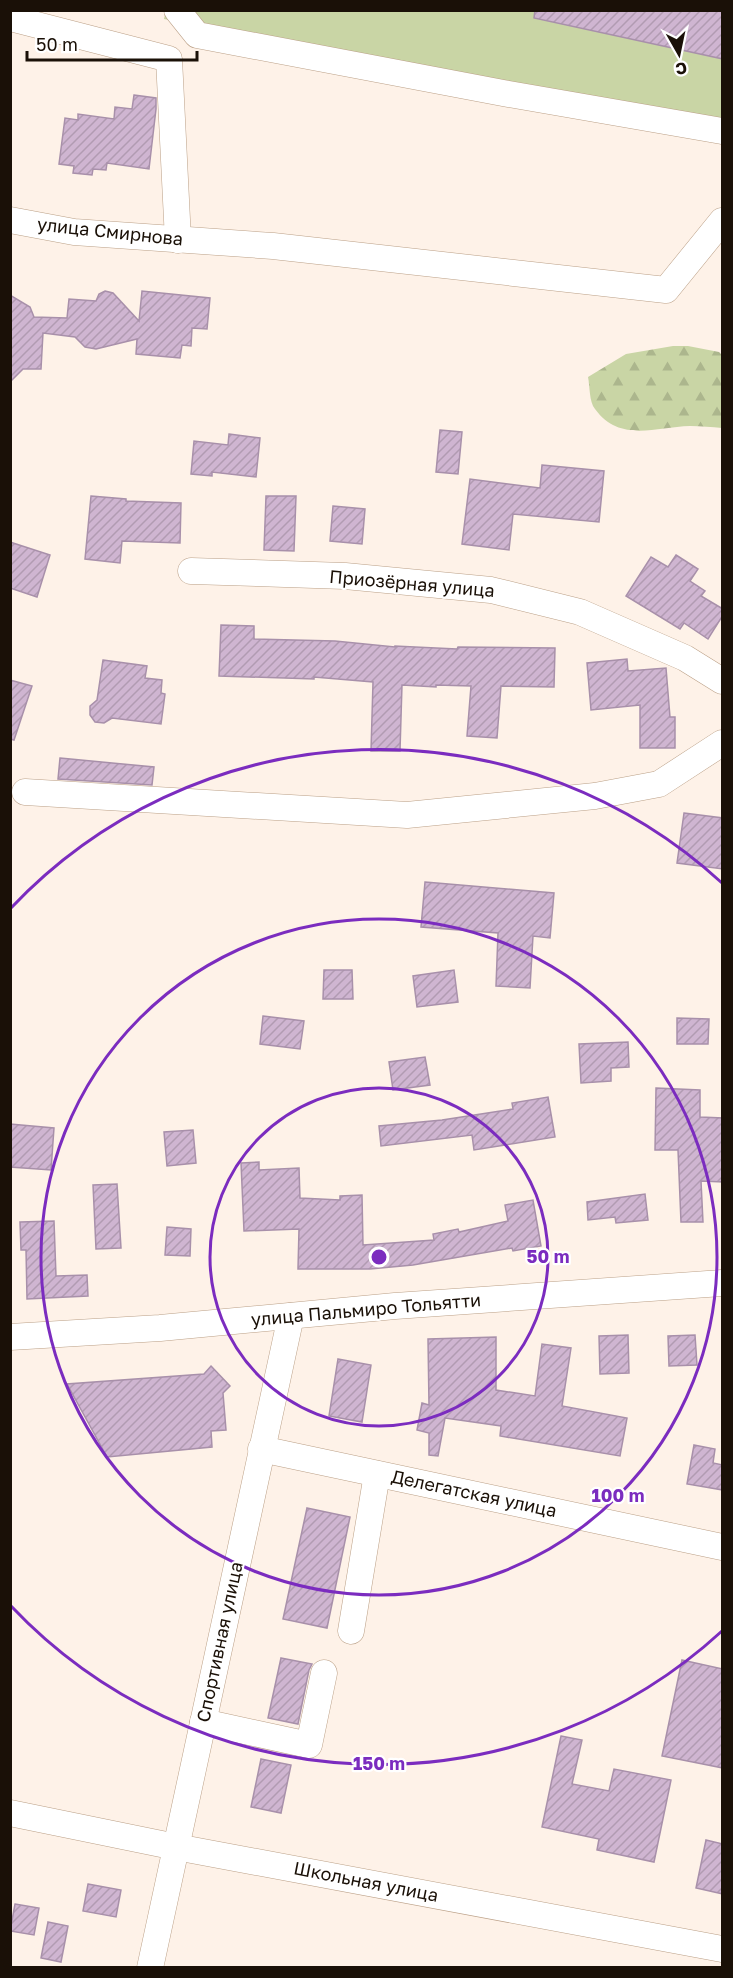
<svg xmlns="http://www.w3.org/2000/svg" width="733" height="1978" viewBox="0 0 733 1978" font-family="'Golos Text',sans-serif">
  <defs>
    <pattern id="forest-firs" width="22" height="20" patternUnits="userSpaceOnUse" patternTransform="scale(1.5)"><rect width="22" height="20" fill="#c9d5a5"/><path d="M5 1l3.5 6h-7zM16 11l3.5 6h-7z" fill="#acb68d"/></pattern>
    <pattern id="building-hatch" width="6" height="6" patternUnits="userSpaceOnUse" patternTransform="scale(1.5)"><rect width="6" height="6" fill="#cfb5d1"/><path d="M-1 1l2-2M0 6l6-6M5 7l2-2" fill="none" stroke="#b19bb2"/></pattern>
  </defs>
  <rect width="100%" height="100%" fill="#fef2e8"/>
  <path fill="url(#forest-firs)" d="M673,346H688L719,352L722,355V428C712,427 701,426 690,426C655,427 620,443 595,409C589,402 590,386 588,377L626,354Z"/>
  <path fill="#c9d5a5" d="M166,10L722,11V133L164,19Z"/>
  <g fill="url(#building-hatch)" stroke="#a890aa" stroke-width="1.5">
    <path d="M535,10H723V59L534,18Z"/>
    <path d="M134,95L156,98V109L149,169L107,163L106,170L93,169L92,175L73,173L74,166L59,164L65,118L78,120V114L114,119L115,107L132,109Z"/>
    <path d="M105,291L113,293L139,321L142,291L210,298L207,329L192,328L191,346L182,345L180,358L136,354L137,339L96,349L85,347L75,337L43,333L41,369H23L10,382V295L30,307L34,317L67,318L69,299L96,301L99,294Z"/>
    <path d="M440,430L462,432L458,474L436,472Z"/>
    <path d="M229,434L260,438L256,477L212,472V476L191,474L194,441L228,445Z"/>
    <path d="M542,465L604,471L599,522L513,514L509,550L462,544L470,479L540,488Z"/>
    <path d="M91,496L126,499V501L181,503L180,543L122,541L120,563L85,559Z"/>
    <path d="M266,496H296L294,551L264,550Z"/>
    <path d="M333,506L365,509L362,544L330,541Z"/>
    <path d="M10,542L50,555L37,597L10,588Z"/>
    <path d="M676,555L698,569L690,581L705,591L701,596L723,609V615L708,639L684,623L680,629L626,596L651,557L668,567Z"/>
    <path d="M221,625L254,626V639L335,641L395,647V646L457,649L458,647L555,648L554,687L501,686L497,738L467,736L471,686L436,685V687L402,685L400,751H371L373,682L314,677V679L219,676Z"/>
    <path d="M627,659L628,671L666,668L670,717H675V748H640V705L591,710L587,663Z"/>
    <path d="M103,660L147,666L145,678L162,680L161,693L165,694L161,724L112,718L104,723L95,722L90,715V706L97,700Z"/>
    <path d="M10,680L32,686L14,740L10,739Z"/>
    <path d="M60,758L154,767L152,785L58,779Z"/>
    <path d="M684,813L723,818V869L677,863Z"/>
    <path d="M425,882L554,893L550,938L533,936L530,988L496,986L498,933L421,927Z"/>
    <path d="M324,970H352L353,999H323Z"/>
    <path d="M454,970L458,1002L417,1007L413,976Z"/>
    <path d="M263,1016L304,1021L300,1049L260,1044Z"/>
    <path d="M677,1018L709,1019L708,1044H677Z"/>
    <path d="M628,1042L629,1067L611,1068V1081L581,1083L579,1044Z"/>
    <path d="M425,1057L430,1085L393,1090L389,1062Z"/>
    <path d="M656,1088L700,1090V1117L723,1118V1182L701,1181L703,1222H681L678,1150H655Z"/>
    <path d="M548,1097L555,1137L474,1150L472,1135L381,1146L379,1126L442,1120L513,1109L512,1103Z"/>
    <path d="M10,1124L54,1128L51,1170L10,1167Z"/>
    <path d="M193,1130L196,1163L167,1166L164,1132Z"/>
    <path d="M259,1162V1170L299,1168L300,1198L340,1200V1196L362,1195L363,1245L434,1240L433,1234L458,1229L459,1232L508,1221L505,1205L533,1200L541,1246L513,1251L512,1248L413,1265L370,1269H298L299,1229L244,1231L241,1163Z"/>
    <path d="M117,1184L121,1248L96,1249L93,1185Z"/>
    <path d="M645,1194L648,1220L616,1223L615,1217L588,1220L587,1202Z"/>
    <path d="M54,1221L56,1276L87,1275L88,1296L27,1299L26,1250H21L20,1222Z"/>
    <path d="M167,1227L191,1229L190,1256L165,1255Z"/>
    <path d="M628,1335L629,1373L600,1374L599,1336Z"/>
    <path d="M695,1335L697,1365L669,1366L668,1336Z"/>
    <path d="M496,1337V1390L535,1396L542,1344L571,1348L562,1406L627,1418L620,1456L500,1436L501,1426L445,1418L438,1456L429,1455V1433L417,1430L422,1403L429,1405L428,1339Z"/>
    <path d="M338,1359L371,1365L362,1422L329,1416Z"/>
    <path d="M211,1366L230,1386L223,1393L226,1430L211,1431L212,1447L107,1457L67,1384L204,1374Z"/>
    <path d="M694,1445L715,1449L713,1463L723,1465V1490L687,1484Z"/>
    <path d="M307,1508L350,1517L327,1628L283,1619Z"/>
    <path d="M281,1658L312,1664L309,1670L298,1724L268,1718Z"/>
    <path d="M682,1660L723,1669V1768L662,1756Z"/>
    <path d="M561,1736L582,1740L572,1784L609,1791L614,1769L671,1780L654,1862L597,1850L599,1839L542,1827Z"/>
    <path d="M261,1759L291,1765L281,1813L251,1807Z"/>
    <path d="M706,1840L723,1844V1894L696,1888Z"/>
    <path d="M88,1884L121,1890L116,1917L83,1911Z"/>
    <path d="M15,1904L39,1908L34,1935L10,1931Z"/>
    <path d="M48,1922L68,1926L61,1962L41,1958Z"/>
  </g>
  <g fill="none" stroke-linecap="round" stroke-linejoin="round">
    <defs>
      <g id="minor">
        <path d="M177,10L197,35L503,93L722,131"/>
        <path d="M10,18L169,59L178,240"/>
        <path d="M10,220L74,232L273,246L666,290L722,221"/>
        <path d="M191,571L345,576L491,590L580,612L685,658L722,681"/>
        <path d="M25,792L407,815L595,796L659,784L722,743"/>
        <path d="M10,1337L160,1328L395,1306L722,1283"/>
        <path d="M261,1449L722,1547"/>
        <path d="M351,1631L377,1474"/>
        <path d="M203,1722L309,1745L324,1673"/>
        <path d="M10,1813L176,1847L722,1949"/>
        <path d="M150,1968L291,1316"/>
      </g>
    </defs>
    <use href="#minor" stroke="#bba087" stroke-width="27"/>
    <use href="#minor" stroke="#fff" stroke-width="26"/>
  </g>
  <g fill="none" stroke="#7b2cbf" stroke-width="3">
    <circle cx="379" cy="1257" r="169"/>
    <circle cx="379" cy="1257" r="338"/>
    <path d="M722 1631A507 507 0 0 1 11 1606M11 908A507 507 0 0 1 722 883"/>
  </g>
  <g text-anchor="middle" stroke-width="4.5" stroke-linejoin="round" paint-order="stroke">
    <g font-size="18" fill="#1a1007" stroke="#fff">
      <text transform="translate(110 232) rotate(6)" y="6">улица Смирнова</text>
      <text transform="translate(412 584) rotate(5)" y="6">Приозёрная улица</text>
      <text transform="translate(366 1310) rotate(-5)" y="6">улица Пальмиро Тольятти</text>
      <text transform="translate(474 1494) rotate(12)" y="6">Делегатская улица</text>
      <text transform="translate(220 1642) rotate(-78)" y="6">Спортивная улица</text>
      <text transform="translate(366 1882) rotate(11)" y="6">Школьная улица</text>
    </g>
  </g>
  <circle cx="379" cy="1257" r="9" fill="#7b2cbf" stroke="#fff" stroke-width="3"/>
  <g font-size="18" text-anchor="middle" font-weight="bold" fill="#7b2cbf" stroke="#fff" stroke-width="4.5" stroke-linejoin="round" paint-order="stroke">
    <text x="548" y="1263">50 m</text>
    <text x="618" y="1502">100 m</text>
    <text x="379" y="1770">150 m</text>
  </g>
  <rect width="733" height="1978" fill="none" stroke="#1a1007" stroke-width="24"/>
  <g transform="translate(679 54) rotate(171)" stroke="#ffffff" stroke-width="4.5" paint-order="stroke">
  <path d="M0-4.5L10 22L0 15L-10 22Z" fill="#1a1007"/>
  <text y="-9" font-size="16" font-weight="bold" text-anchor="middle" fill="#1a1007">С</text>
  </g>
  <path d="M27 51v9h170v-9" fill="none" stroke="#1a1007" stroke-width="3"/>
  <text x="36" y="51" font-size="18" fill="#1a1007" stroke="#ffffff" stroke-width="4.5" paint-order="stroke">50 m</text>
</svg>
